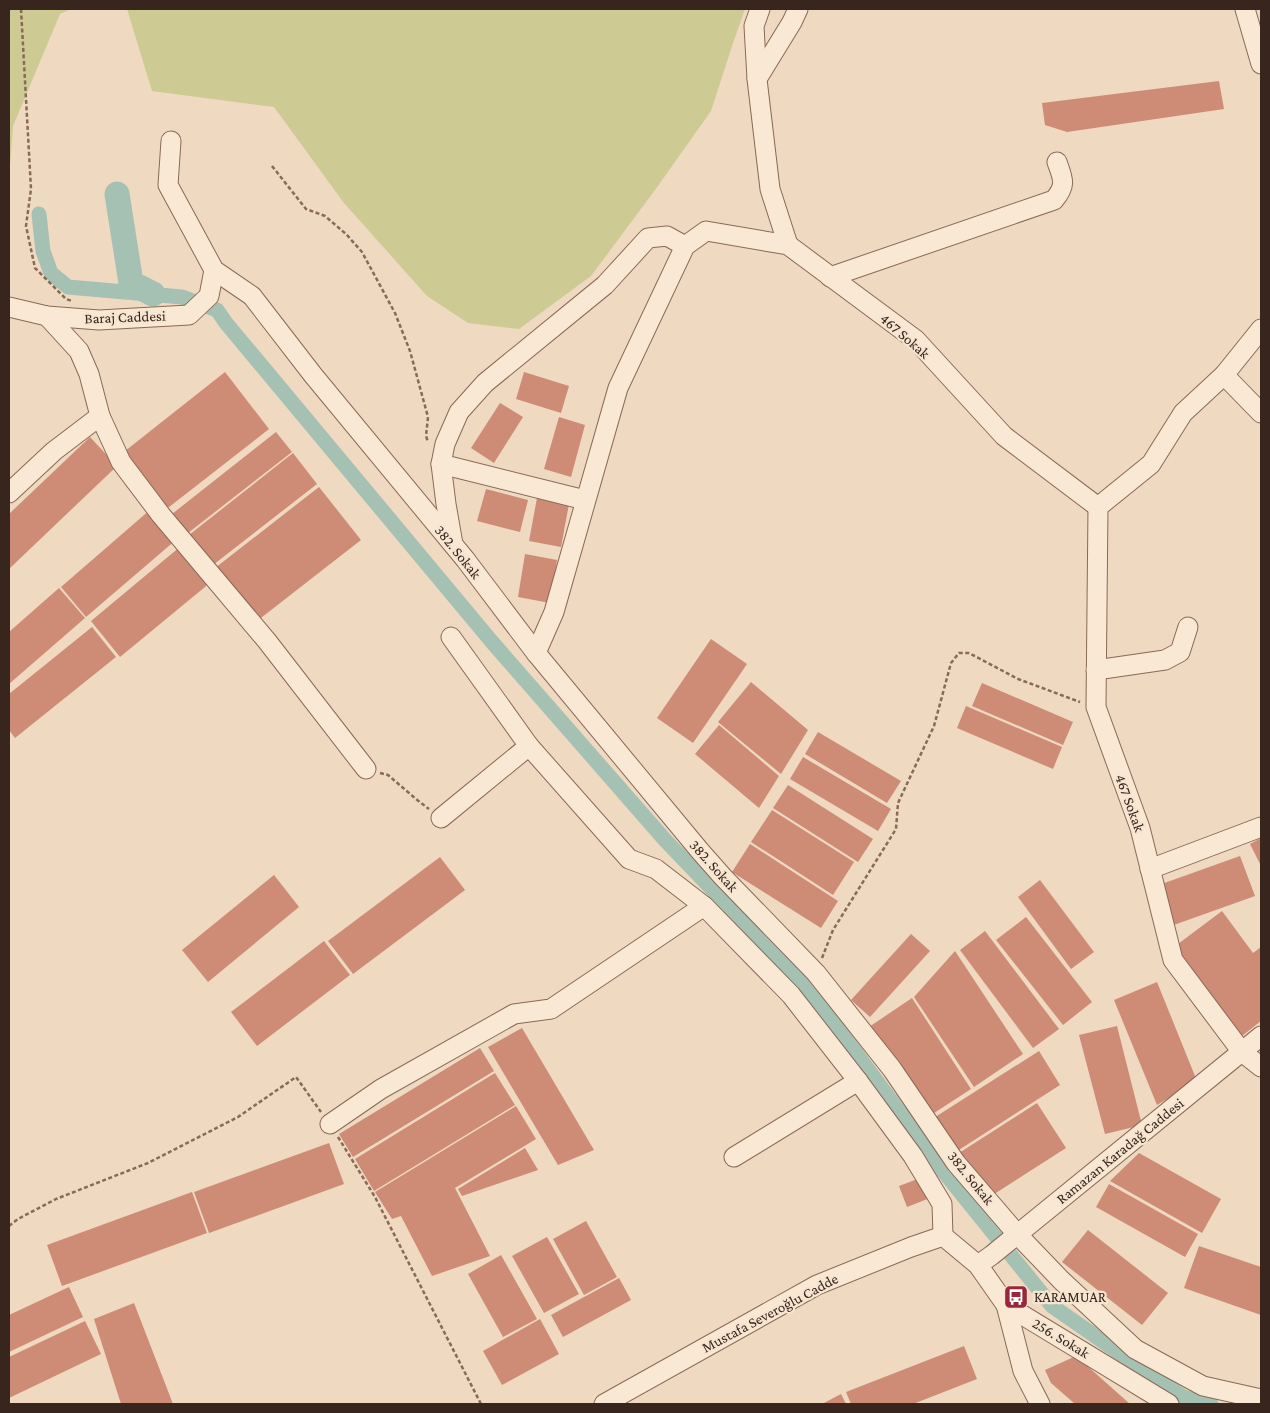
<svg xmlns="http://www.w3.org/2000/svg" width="1270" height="1413" viewBox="0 0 1270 1413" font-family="'Crimson Pro',serif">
  <rect width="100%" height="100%" fill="#efd9c1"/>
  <g fill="#cdca94">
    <path d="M9,9H71L60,14L13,126L9,179Z"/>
    <path d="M127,9H745L732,46L711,111L655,190L591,276L519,329L468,323L427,296L344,203L274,107L152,91Z"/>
  </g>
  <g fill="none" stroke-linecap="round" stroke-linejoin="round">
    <path stroke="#a4c1b3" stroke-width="15" d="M39,214L43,251L51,273L68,287L182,297L217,310L226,323L492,642L665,840L810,991L944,1172L1052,1306L1183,1397L1211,1404"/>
    <path stroke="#a4c1b3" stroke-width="25" d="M117,194L131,283L153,294"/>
  </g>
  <g fill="#ce8b76">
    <path d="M1219,81L1224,109L1067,132L1045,125L1042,103Z"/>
    <path d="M225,372L269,429L164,511L120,455Z"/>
    <path d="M524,372L569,386L561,413L516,399Z"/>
    <path d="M500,403L523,417L494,463L471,448Z"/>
    <path d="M559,417L585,425L571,477L544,469Z"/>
    <path d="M276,432L292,452L188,533L172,514Z"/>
    <path d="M90,437L117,466L9,569V514Z"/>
    <path d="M293,453L317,484L213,565L189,535Z"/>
    <path d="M319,487L361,540L257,621L215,568Z"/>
    <path d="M486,489L528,500L520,532L477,521Z"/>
    <path d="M537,498L569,504L561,547L529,541Z"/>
    <path d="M151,509L177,539L86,617L61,587Z"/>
    <path d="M181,546L211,582L120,657L91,621Z"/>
    <path d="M525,554L557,560L550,603L518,597Z"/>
    <path d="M59,588L85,618L9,684V632Z"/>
    <path d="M92,627L116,657L15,738L9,730V694Z"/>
    <path d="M711,639L747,664L693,743L657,718Z"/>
    <path d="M751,682L808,730L781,774L718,722Z"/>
    <path d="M982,683L1073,722L1063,745L972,706Z"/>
    <path d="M966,706L1062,747L1053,769L957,728Z"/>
    <path d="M719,725L779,776L759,808L695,754Z"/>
    <path d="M818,732L901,781L887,803L805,754Z"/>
    <path d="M803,757L891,809L878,831L790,779Z"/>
    <path d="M788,785L873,839L858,862L773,808Z"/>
    <path d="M772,810L854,862L833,895L751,842Z"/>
    <path d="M1261,838V866L1250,844Z"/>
    <path d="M750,844L838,901L821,928L732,872Z"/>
    <path d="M1240,856L1255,896L1171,926L1156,886Z"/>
    <path d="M440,857L465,890L353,974L328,941Z"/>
    <path d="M274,875L299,907L208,982L182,950Z"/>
    <path d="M1040,880L1094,952L1071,969L1018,897Z"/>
    <path d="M1222,911L1253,953L1261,947V1021L1242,1036L1174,947Z"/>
    <path d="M1026,917L1092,1002L1063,1025L996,940Z"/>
    <path d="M985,931L1059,1029L1033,1048L960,950Z"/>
    <path d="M911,934L930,951L870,1017L851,1000Z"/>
    <path d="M324,941L350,975L257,1046L231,1012Z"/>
    <path d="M955,951L1023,1054L974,1087L914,997Z"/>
    <path d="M1157,982L1197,1081L1157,1105L1114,1000Z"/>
    <path d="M912,998L971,1089L928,1117L869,1027Z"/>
    <path d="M1117,1026L1142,1125L1105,1134L1079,1035Z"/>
    <path d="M522,1028L594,1150L558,1165L488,1047Z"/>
    <path d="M480,1048L494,1071L353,1157L339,1134Z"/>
    <path d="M1039,1051L1060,1085L951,1155L929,1121Z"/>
    <path d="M495,1073L515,1105L374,1191L355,1159Z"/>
    <path d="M1037,1103L1066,1148L988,1198L959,1153Z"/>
    <path d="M516,1106L536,1139L455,1188L490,1256L432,1276L401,1216L392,1219L375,1192Z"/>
    <path d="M329,1143L344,1184L209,1233L194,1192Z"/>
    <path d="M525,1148L538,1170L462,1196L458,1189Z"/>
    <path d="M1139,1153L1221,1199L1202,1233L1110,1181Z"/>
    <path d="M923,1177L930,1198L907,1207L899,1186Z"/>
    <path d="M1109,1184L1198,1234L1185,1257L1096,1207Z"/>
    <path d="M192,1192L207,1233L62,1286L47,1245Z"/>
    <path d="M586,1221L617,1277L584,1295L553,1239Z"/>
    <path d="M1088,1230L1168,1293L1142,1325L1062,1262Z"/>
    <path d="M547,1237L579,1294L544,1313L512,1256Z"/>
    <path d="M1199,1246L1261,1267V1315L1184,1288Z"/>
    <path d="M501,1255L537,1319L503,1337L468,1274Z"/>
    <path d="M619,1278L631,1300L563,1337L551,1315Z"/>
    <path d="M69,1287L83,1317L9,1352V1315Z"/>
    <path d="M134,1303L173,1404H121L94,1319Z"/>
    <path d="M540,1319L559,1354L502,1385L483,1351Z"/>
    <path d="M85,1321L101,1354L9,1398V1357Z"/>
    <path d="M964,1346L977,1379L913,1404H851L846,1392Z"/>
    <path d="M1076,1356L1130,1404H1075L1051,1383L1045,1370Z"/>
    <path d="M841,1394L846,1404H822Z"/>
  </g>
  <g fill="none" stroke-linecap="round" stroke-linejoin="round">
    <defs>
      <g id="minor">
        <path d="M1245,9L1261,64"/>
        <path d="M757,79L754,26L760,9"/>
        <path d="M171,141L168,185L214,270L252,296L313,375L465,559L536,653L700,851L723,877L816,973L892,1069L956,1163L1017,1234L1061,1280L1135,1349L1203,1386L1261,1399"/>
        <path d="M788,245L770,189L757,79L792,22L798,9"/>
        <path d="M830,277L1054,200C1067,185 1063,179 1057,162"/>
        <path d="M9,307L47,316L99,320L189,315L209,296L214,270"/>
        <path d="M47,316L79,351L89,374L100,416L121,462L161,515L267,641L366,769"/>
        <path d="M1261,329L1224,375L1183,413L1151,464L1098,507L1096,707L1140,828L1173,960L1242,1052L1261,1067"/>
        <path d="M1224,375L1261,413"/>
        <path d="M441,464L585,500"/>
        <path d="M9,493L54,451L100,416"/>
        <path d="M453,544L446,504L441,464L445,444L459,412L485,383L605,285L648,238L667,236L685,246"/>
        <path d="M451,637L529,746L629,859L656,869L704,906L791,995L858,1081L913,1156L942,1204L943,1236"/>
        <path d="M536,653L554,612L618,388L685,246L706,231L788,245L916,340L1004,436L1098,507"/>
        <path d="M1096,670L1165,660L1180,652L1188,627"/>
        <path d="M441,818L529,746"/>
        <path d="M1150,869L1261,827"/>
        <path d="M330,1124L381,1089L514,1014L551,1009L704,906"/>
        <path d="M734,1157L858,1081"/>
        <path d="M943,1236L978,1265L1006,1305L1169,1404"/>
        <path d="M978,1265L992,1255L1261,1036"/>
        <path d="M1006,1305L1023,1371L1040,1404"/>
        <path d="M604,1404L817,1285L911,1247L943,1236"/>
      </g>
    </defs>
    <use href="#minor" stroke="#896958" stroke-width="21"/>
    <g stroke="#896958" stroke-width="2.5" stroke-dasharray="4 2.5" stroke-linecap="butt">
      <path d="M21,9L31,189L26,226L35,268L66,299L72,301"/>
      <path d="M272,166L306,209L325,216L346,234L362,252L395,313L410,351L428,417L426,436L428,442"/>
      <path d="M380,773L388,775L416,799L429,809"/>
      <path d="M822,958L833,930L896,829L898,803L934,726L951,663L959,653H969L1018,679L1080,702"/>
      <path d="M338,1137L375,1197L481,1404"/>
      <path d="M9,1226L18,1219L56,1199L148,1163L238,1117L296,1077L321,1112"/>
    </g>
    <use href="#minor" stroke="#f9e8d4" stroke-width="19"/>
  </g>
  <defs>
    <symbol id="bus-square" viewBox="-11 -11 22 22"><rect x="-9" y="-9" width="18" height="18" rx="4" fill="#99273b" stroke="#f6e5d0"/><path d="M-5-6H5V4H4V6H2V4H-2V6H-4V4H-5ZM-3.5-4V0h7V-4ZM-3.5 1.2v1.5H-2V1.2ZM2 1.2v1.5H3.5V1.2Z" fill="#fff"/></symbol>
  </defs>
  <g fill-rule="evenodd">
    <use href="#bus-square" x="1002" y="1283" width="28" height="28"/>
  </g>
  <g text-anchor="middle" stroke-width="4.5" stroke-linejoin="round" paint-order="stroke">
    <g font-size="15" fill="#38251d" stroke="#f6e5d0">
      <text transform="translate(125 317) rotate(-2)" y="5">Baraj Caddesi</text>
      <text transform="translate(905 336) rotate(41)" y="5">467 Sokak</text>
      <text transform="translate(458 552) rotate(51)" y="5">382. Sokak</text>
      <text transform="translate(1130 803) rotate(70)" y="5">467 Sokak</text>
      <text transform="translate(714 866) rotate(48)" y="5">382. Sokak</text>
      <text transform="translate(1120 1151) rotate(-39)" y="5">Ramazan Karadağ Caddesi</text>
      <text transform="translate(971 1178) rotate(51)" y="5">382. Sokak</text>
      <text transform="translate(770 1313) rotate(-28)" y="5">Mustafa Severoğlu Cadde</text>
      <text transform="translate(1061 1338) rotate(31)" y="5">256. Sokak</text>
    </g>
    <g font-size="15" fill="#38251d" stroke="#f6e5d0" text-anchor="start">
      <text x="1034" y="1302">KARAMUAR</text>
    </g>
  </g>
  <rect width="1270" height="1413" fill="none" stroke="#38251d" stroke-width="20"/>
</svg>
